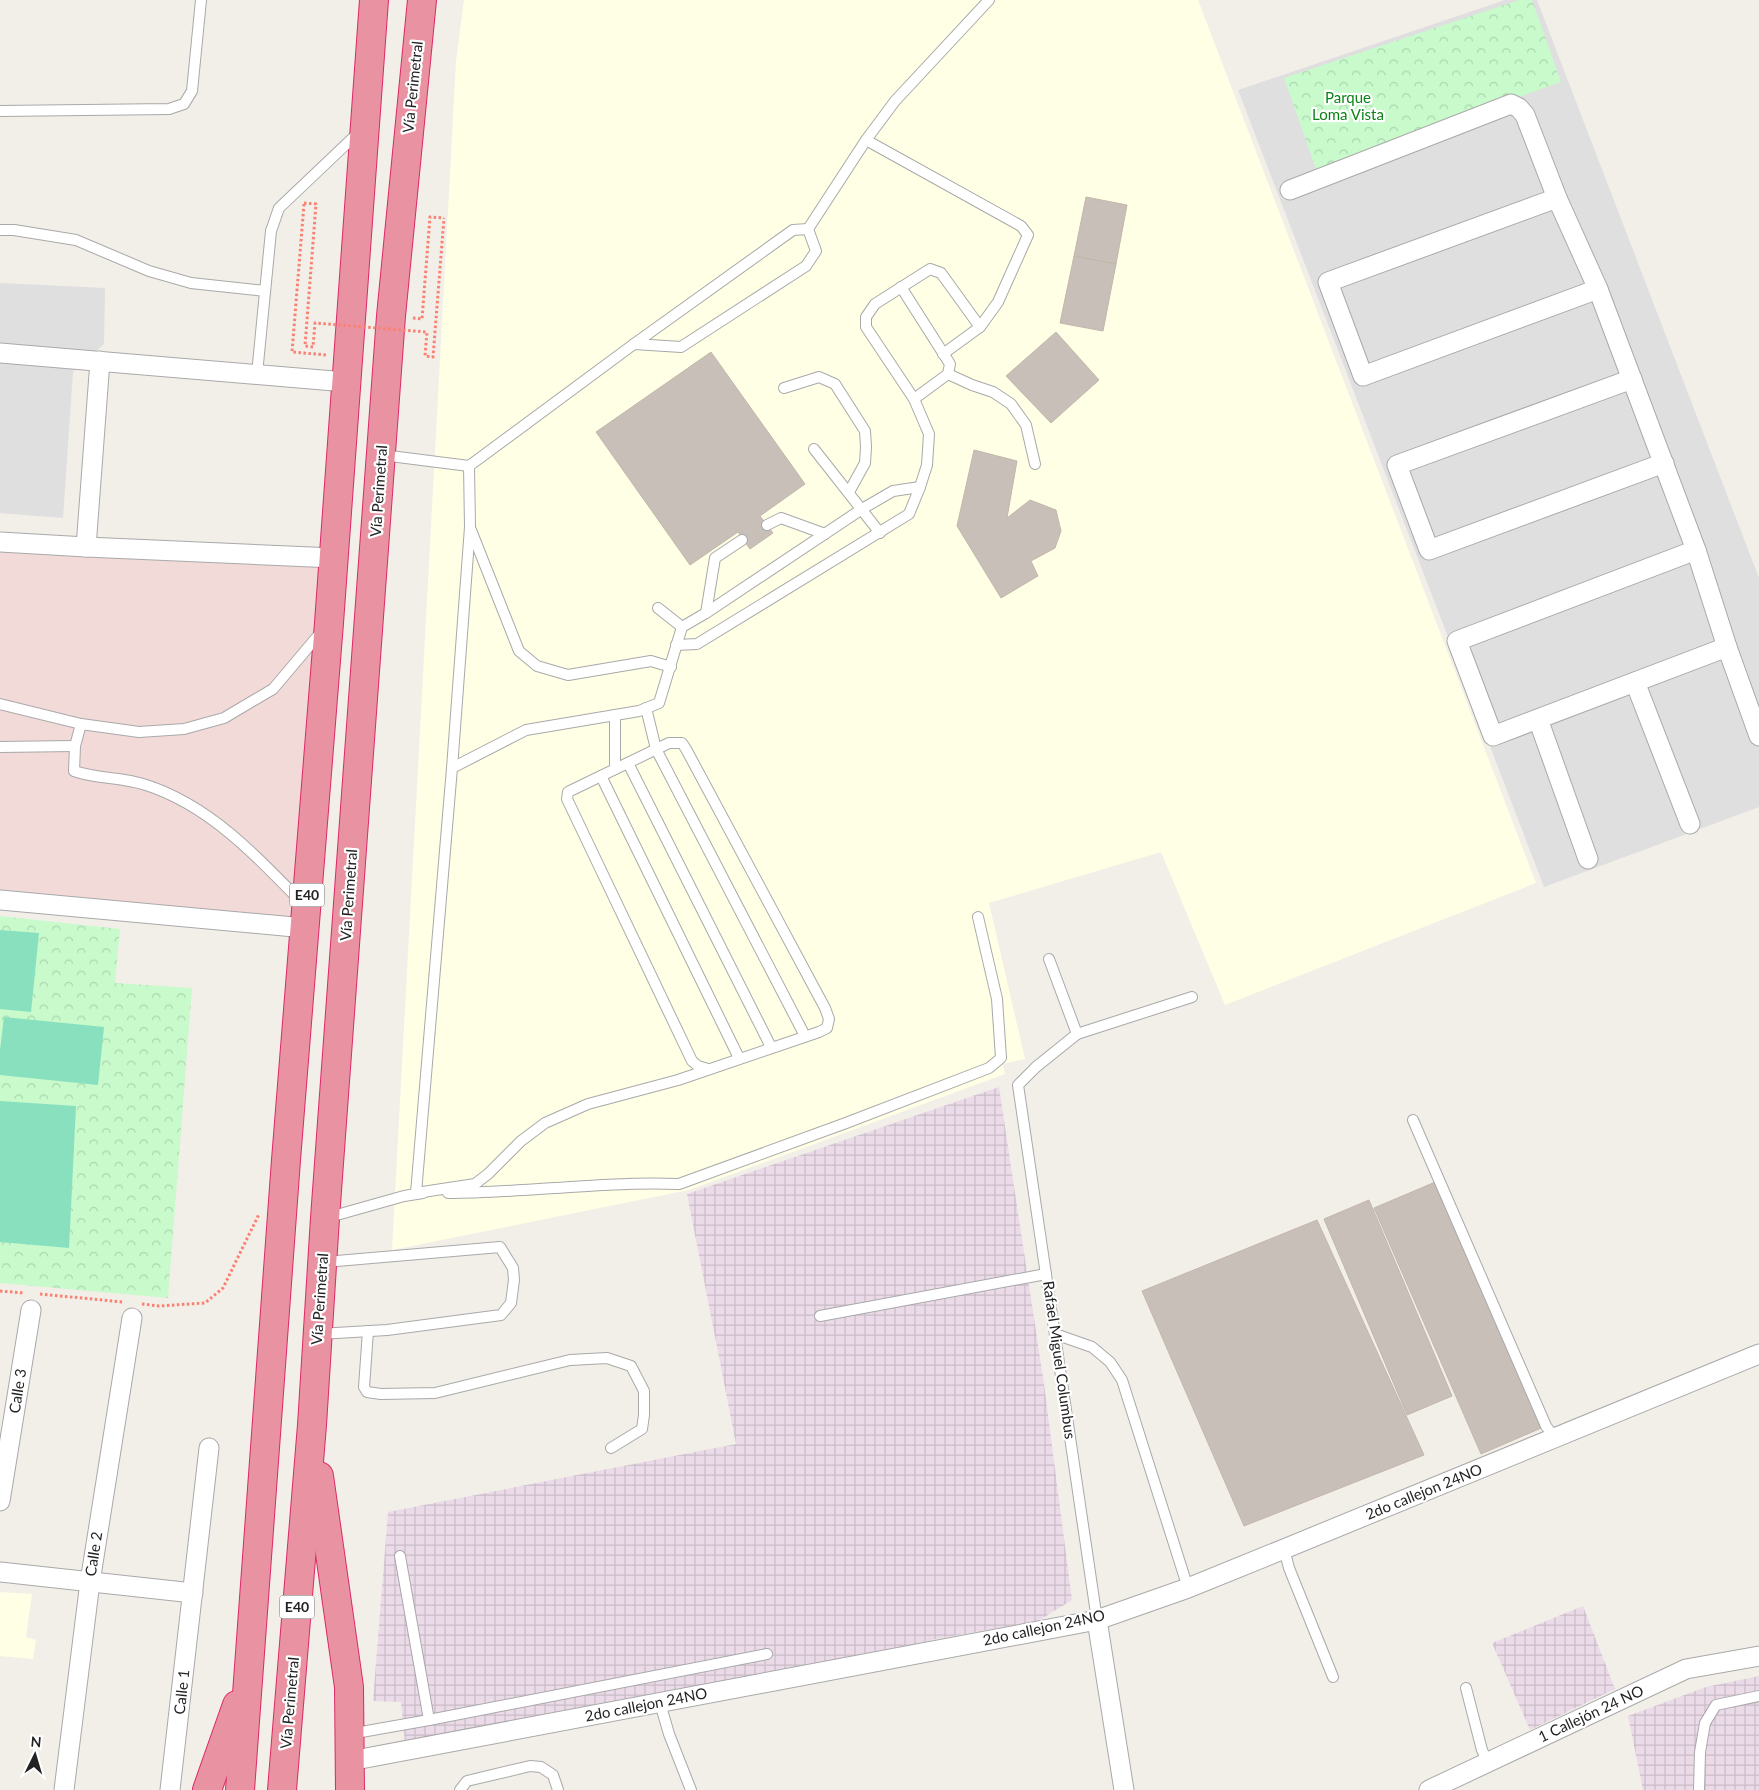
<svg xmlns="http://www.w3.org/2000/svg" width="1759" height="1790" viewBox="0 0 1759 1790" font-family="Lato,sans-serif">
  <defs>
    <pattern id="industrial-grid" width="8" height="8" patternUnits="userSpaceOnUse" patternTransform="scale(1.25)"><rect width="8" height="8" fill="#ebdbe8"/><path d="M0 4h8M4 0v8" fill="none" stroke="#c9bcc7"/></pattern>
    <pattern id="park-crowns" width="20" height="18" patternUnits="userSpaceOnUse" patternTransform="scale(1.25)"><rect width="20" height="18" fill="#c8facc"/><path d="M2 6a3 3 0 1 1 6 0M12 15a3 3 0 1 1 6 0" fill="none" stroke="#acd6af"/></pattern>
  </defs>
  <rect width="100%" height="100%" fill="#f2efe9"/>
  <g fill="#e0dfdf">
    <path d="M1505,0H1537L1759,578V807L1544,887L1238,90Z"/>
    <path d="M0,283L105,288L104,344L73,372L63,518L0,513Z"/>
  </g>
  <path fill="#f2dad9" d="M0,545L332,563L304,928L0,900Z"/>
  <g fill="url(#industrial-grid)">
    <path d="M999,1087L1044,1384L1072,1600L1038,1621L936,1639L886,1653L405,1743L401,1702L373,1701L388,1512L736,1444L687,1194Z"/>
    <path d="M1583,1606L1615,1689L1530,1730L1492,1643Z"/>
    <path d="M1759,1676V1790H1643L1628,1716L1706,1687Z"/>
  </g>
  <g fill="#ffffe5">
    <path d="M464,0H1198L1536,883L1225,1005L1161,852L989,903L1025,1059L1003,1064L1005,1074L689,1190L392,1250L451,155L456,61Z"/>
    <path d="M0,1592L32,1594L26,1637L36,1640L33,1659L0,1656Z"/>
  </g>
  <g fill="url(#park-crowns)">
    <path d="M1519,0H1532L1561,82L1316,169L1284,78Z"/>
    <path d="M0,916L120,929L115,983L192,988L168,1298L0,1283Z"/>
  </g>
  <g fill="#88e0be">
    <path d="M0,930L39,933L31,1012L0,1009Z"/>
    <path d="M4,1017L104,1027L98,1085L0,1075V1050Z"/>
    <path d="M0,1101L76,1106L69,1248L0,1242Z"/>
  </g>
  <g fill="#c7bfb8" stroke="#c4b6ab">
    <path d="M1086,197L1127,205L1116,264L1074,256Z"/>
    <path d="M1074,256L1116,264L1103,331L1060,323Z"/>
    <path d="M1056,332L1099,380L1051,423L1006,376Z"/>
    <path d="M711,352L805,484L760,516L773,533L750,549L738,532L690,565L596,432Z"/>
    <path d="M974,450L1017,461L1007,518L1030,500L1056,510L1061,531L1055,548L1031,561L1038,576L1001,598L957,526Z"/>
    <path d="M1440,1180L1546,1426L1481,1454L1374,1208Z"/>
    <path d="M1369,1200L1452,1396L1407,1415L1324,1219Z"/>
    <path d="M1317,1220L1424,1455L1244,1526L1142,1291Z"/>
  </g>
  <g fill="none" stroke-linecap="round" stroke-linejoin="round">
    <defs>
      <g id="lane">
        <path d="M0,111L169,109L184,104L192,91L201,0"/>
        <path d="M866,140L1021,226L1028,235L998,302L980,327L943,354"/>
        <path d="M808,229L866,140L895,101L989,0"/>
        <path d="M0,230H14L76,240L149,271L191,283L265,291"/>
        <path d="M901,287L950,364L948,374L914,399"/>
        <path d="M634,344L681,347L806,266L816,251L808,229"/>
        <path d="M257,374L271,231L279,208L359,132"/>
        <path d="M948,374L972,385L993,392L1011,404L1026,425L1035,464"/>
        <path d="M784,388L819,377L835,384L865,431L866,447L865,463L849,492"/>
        <path d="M814,449L880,533"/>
        <path d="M382,455L469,466L634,344L793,230L808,229"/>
        <path d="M469,466L470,527L452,768L416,1193L475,1184L488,1174L521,1141L545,1123L588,1104L678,1080L819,1032L827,1028L829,1019L825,1008L686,749L682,743H669L572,790L568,792L567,799L692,1061L698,1066L708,1069"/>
        <path d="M767,525L781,518L825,534"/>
        <path d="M471,530L519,651L537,666L568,675L651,661L671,667"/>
        <path d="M658,608L682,627"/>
        <path d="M706,613L715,558L742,540"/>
        <path d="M676,645L697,644L909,514L920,487L927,465L929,434L914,399L866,327V317L875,304L930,269L941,273L980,327"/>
        <path d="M0,704L81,724"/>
        <path d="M646,708L656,749L805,1036"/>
        <path d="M615,715V769"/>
        <path d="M0,747L75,746"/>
        <path d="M628,763L771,1047"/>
        <path d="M452,768L526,730L639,711L659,703L682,627L706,613L862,509L893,491L920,487"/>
        <path d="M601,776L739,1058"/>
        <path d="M303,904C258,857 209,805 146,785C123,777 96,779 74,771L75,746L81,724L139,732L184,729L224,718L273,689L322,631"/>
        <path d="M1049,959L1077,1034L1036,1067L1018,1085L1097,1620"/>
        <path d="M1077,1034L1192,997"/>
        <path d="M1413,1120L1546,1426L1555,1438"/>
        <path d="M448,1193C525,1193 601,1181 679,1184L846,1123L989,1068L1001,1058L997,999L978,917"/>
        <path d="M326,1218L404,1196L423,1193"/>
        <path d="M820,1316L1046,1274"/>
        <path d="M368,1331L364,1387L367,1392L381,1394L435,1393L570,1360L607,1358L631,1366L644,1391V1415L642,1429L611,1448"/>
        <path d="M319,1334L387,1330L501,1315L511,1303L514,1280L513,1268L500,1247L325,1262"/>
        <path d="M1055,1334L1092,1347L1110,1362L1122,1380L1188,1588"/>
        <path d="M1284,1549L1289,1568L1333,1677"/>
        <path d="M400,1556L429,1720"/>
        <path d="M1466,1688L1482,1750L1488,1763"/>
        <path d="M660,1703L669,1734L691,1790"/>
        <path d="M350,1734L429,1720L767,1654"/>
        <path d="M460,1790L467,1781L530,1766L541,1767L553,1775L558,1790"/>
        <path d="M1699,1790L1700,1752L1705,1723L1716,1705L1759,1696"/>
      </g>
      <g id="street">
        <path d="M1290,190L1511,104L1519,108L1525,115L1557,198L1598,289L1696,550L1727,647L1759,736"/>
        <path d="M1557,198L1328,282L1363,376L1598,289"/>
        <path d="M0,353L346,382"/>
        <path d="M1632,379L1397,465L1429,550L1664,463"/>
        <path d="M0,542L86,547L334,558"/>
        <path d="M86,547L100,361"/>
        <path d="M1696,550L1457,641L1493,736L1727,647"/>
        <path d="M1635,682L1690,824"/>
        <path d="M1538,719L1588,859"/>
        <path d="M0,900L305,928"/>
        <path d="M0,1501L31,1310"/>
        <path d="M0,1572L193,1593"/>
        <path d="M1097,1620L1124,1790"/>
        <path d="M350,1761L1097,1620L1188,1588L1284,1549L1759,1354"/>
        <path d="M64,1790L90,1582L132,1318"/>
        <path d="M170,1790L209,1448"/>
        <path d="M1429,1790L1686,1669L1759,1656"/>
      </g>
      <g id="highway">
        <path d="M319,1476L349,1687L350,1790"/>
        <path d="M207,1790L237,1705"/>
        <path d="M240,1790L286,1160L329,623L374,0"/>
        <path d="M282,1790L312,1425L325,1218L391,316L422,0"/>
      </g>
    </defs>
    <use href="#lane" stroke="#a9a9a9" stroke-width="12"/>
    <use href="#street" stroke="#a9a9a9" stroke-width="21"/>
    <use href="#highway" stroke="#dc2a67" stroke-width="30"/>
    <g stroke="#fa8072" stroke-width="3" stroke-dasharray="2.5 2.5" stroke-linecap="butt">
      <path d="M304,204L292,352L327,355"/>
      <path d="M413,318L422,319L430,217L444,218"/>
      <path d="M0,1291L24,1293"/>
      <path d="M40,1294L123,1302"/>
      <path d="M142,1304L159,1306L205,1303L223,1288L259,1214"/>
    </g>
    <use href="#lane" stroke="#fff" stroke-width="10"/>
    <use href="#street" stroke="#fff" stroke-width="19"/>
    <use href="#highway" stroke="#e892a2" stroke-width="28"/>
    <path stroke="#fa8072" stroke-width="3" stroke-dasharray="2.5 2.5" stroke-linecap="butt" d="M304,203L316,204L305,346L313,347L315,323L427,332L425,356L433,357L444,218"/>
  </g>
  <g text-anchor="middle" stroke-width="4.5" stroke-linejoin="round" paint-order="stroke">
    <g fill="#fff" stroke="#646464" stroke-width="1">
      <rect x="289.5" y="883.5" width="35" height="23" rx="4"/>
      <rect x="279.5" y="1595.5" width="35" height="23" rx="4"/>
    </g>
    <g font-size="14" font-weight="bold" fill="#222">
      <text x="307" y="900">E40</text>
      <text x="297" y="1612">E40</text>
    </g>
    <g font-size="15" fill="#222" stroke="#fff">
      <text transform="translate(413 87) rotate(-84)" y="5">Vía Perimetral</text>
      <text transform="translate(379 491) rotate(-86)" y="5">Vía Perimetral</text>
      <text transform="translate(349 895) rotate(-86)" y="5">Vía Perimetral</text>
      <text transform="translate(320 1299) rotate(-86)" y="5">Vía Perimetral</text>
      <text transform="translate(1059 1360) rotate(82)" y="5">Rafael Miguel Columbus</text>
      <text transform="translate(18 1391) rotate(-81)" y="5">Calle 3</text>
      <text transform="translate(1424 1492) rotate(-22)" y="5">2do callejon 24NO</text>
      <text transform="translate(94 1554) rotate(-81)" y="5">Calle 2</text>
      <text transform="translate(1044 1628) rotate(-12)" y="5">2do callejon 24NO</text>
      <text transform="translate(182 1692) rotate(-84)" y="5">Calle 1</text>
      <text transform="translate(290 1703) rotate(-85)" y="5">Vía Perimetral</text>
      <text transform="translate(646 1705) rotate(-11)" y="5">2do callejon 24NO</text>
      <text transform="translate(1591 1714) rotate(-25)" y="5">1 Callejón 24 NO</text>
    </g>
    <g font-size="15" fill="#0c8416" stroke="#fff">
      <text x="1348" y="103">Parque<tspan x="1348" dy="17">Loma Vista</tspan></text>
    </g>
  </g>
  <g transform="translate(35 1755) rotate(5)" stroke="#ffffff" stroke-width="4" paint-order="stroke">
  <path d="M0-4L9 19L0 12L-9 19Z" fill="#222222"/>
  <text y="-8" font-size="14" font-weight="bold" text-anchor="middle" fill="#222222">N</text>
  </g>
</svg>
